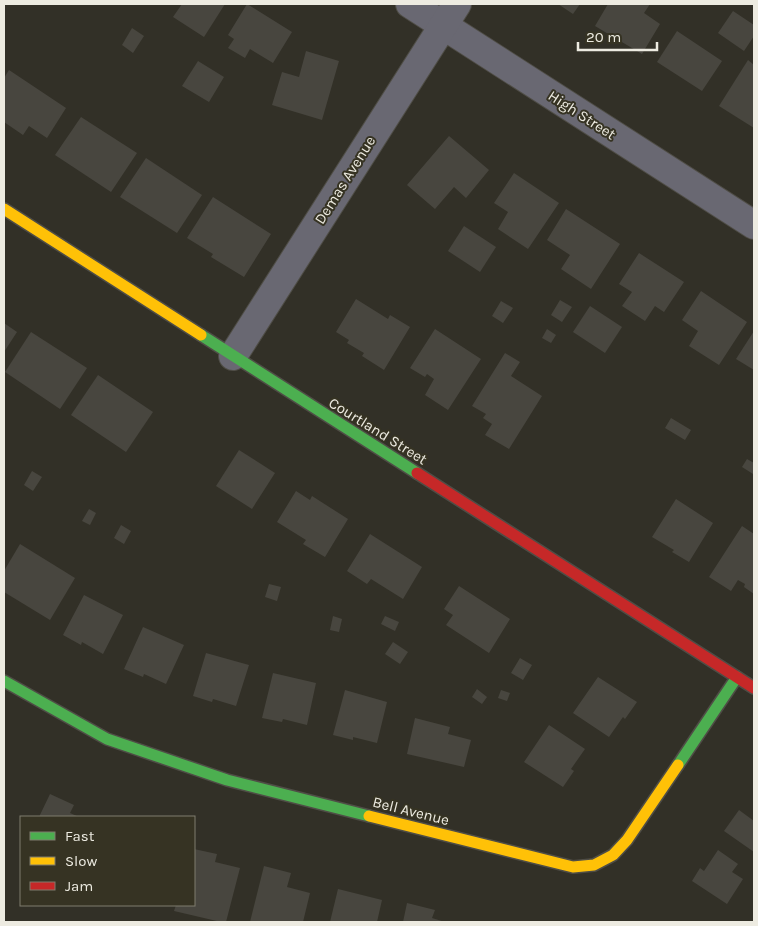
<svg xmlns="http://www.w3.org/2000/svg" width="758" height="926" viewBox="0 0 758 926" font-family="Karla,sans-serif">
  <rect width="100%" height="100%" fill="#323027"/>
  <g fill="#48463f">
    <path d="M182,4H225L204,37L173,17Z"/>
    <path d="M247,4L292,32L273,63L250,49L245,58L228,48L234,39L228,35Z"/>
    <path d="M558,4H580L573,14Z"/>
    <path d="M608,4H650L644,13L660,24L642,54L595,26Z"/>
    <path d="M733,11L754,25V36L744,51L718,33Z"/>
    <path d="M132,28L144,36L133,53L122,45Z"/>
    <path d="M677,31L722,61L702,91L657,62Z"/>
    <path d="M306,51L339,61L322,120L272,105L282,72L299,77Z"/>
    <path d="M748,60L754,65V128L719,106Z"/>
    <path d="M198,61L224,77L209,102L182,86Z"/>
    <path d="M9,70L66,108L47,138L29,126L23,135L4,122V78Z"/>
    <path d="M81,117L137,153L111,192L55,155Z"/>
    <path d="M449,136L489,170L466,198L454,187L435,209L407,185Z"/>
    <path d="M146,158L202,195L177,233L120,197Z"/>
    <path d="M514,173L559,203L528,249L498,229L508,212L494,203Z"/>
    <path d="M213,197L271,234L244,277L211,257L213,254L187,238Z"/>
    <path d="M566,209L620,244L591,289L561,269L570,255L547,240Z"/>
    <path d="M464,226L496,247L480,272L448,251Z"/>
    <path d="M639,253L684,282L664,312L655,306L645,321L622,306L632,292L619,284Z"/>
    <path d="M701,291L747,322L719,365L689,346L698,331L682,320Z"/>
    <path d="M356,299L388,319L390,315L410,327L384,370L362,356L364,353L347,343L349,340L336,332Z"/>
    <path d="M560,300L572,307L562,322L551,315Z"/>
    <path d="M501,301L513,308L503,323L492,316Z"/>
    <path d="M590,306L622,327L605,353L573,332Z"/>
    <path d="M4,323L17,332L4,352Z"/>
    <path d="M435,329L481,359L448,410L425,395L434,379L427,374L425,377L410,368Z"/>
    <path d="M547,329L556,335L551,343L542,338Z"/>
    <path d="M754,331V370L736,359Z"/>
    <path d="M31,332L87,368L60,409L5,372Z"/>
    <path d="M505,353L520,362L511,376L542,396L509,449L485,435L492,424L483,418L486,414L472,406Z"/>
    <path d="M98,375L153,412L126,452L71,415Z"/>
    <path d="M671,418L691,430L685,440L665,428Z"/>
    <path d="M239,450L275,473L252,509L216,486Z"/>
    <path d="M747,459L754,463V472L753,474L742,467Z"/>
    <path d="M32,471L42,477L33,491L24,485Z"/>
    <path d="M296,491L310,500L312,496L348,519L325,557L303,544L306,540L277,522Z"/>
    <path d="M676,499L713,523L689,562L672,552L674,550L652,537Z"/>
    <path d="M89,509L96,513L90,525L82,521Z"/>
    <path d="M121,525L131,531L124,544L114,538Z"/>
    <path d="M742,526L754,534V594L744,587L745,584L738,580L731,591L709,577Z"/>
    <path d="M370,534L422,567L403,599L371,579L367,584L347,571Z"/>
    <path d="M20,544L75,578L50,620L4,592V571Z"/>
    <path d="M269,584L281,587L277,601L265,597Z"/>
    <path d="M459,586L510,619L489,653L446,625L453,615L444,609Z"/>
    <path d="M84,595L123,615L103,654L82,642L81,645L63,635Z"/>
    <path d="M333,616L342,619L339,632L330,630Z"/>
    <path d="M385,616L399,622L395,631L381,624Z"/>
    <path d="M143,627L184,645L166,684L144,674L143,677L124,669Z"/>
    <path d="M393,642L408,652L400,664L385,654Z"/>
    <path d="M206,653L249,665L236,706L213,699L212,702L193,696Z"/>
    <path d="M520,658L532,665L523,680L511,673Z"/>
    <path d="M273,673L316,683L307,725L283,719L282,722L262,718Z"/>
    <path d="M598,677L637,702L625,719L623,717L609,737L573,713Z"/>
    <path d="M477,689L487,697L482,704L472,697Z"/>
    <path d="M345,690L387,702L377,743L353,737V740L333,735Z"/>
    <path d="M501,690L510,693L507,701L498,698Z"/>
    <path d="M415,718L450,727L448,734L471,740L464,767L407,754Z"/>
    <path d="M549,725L585,749L571,769L574,771L563,787L524,762Z"/>
    <path d="M50,794L74,805L70,813L79,817H39Z"/>
    <path d="M739,810L754,821V852L724,831Z"/>
    <path d="M194,849L217,854L215,862L240,868L226,922H221L174,911L176,905H194Z"/>
    <path d="M718,850L738,864L732,872L743,879L727,904L692,881L700,868L704,871Z"/>
    <path d="M264,866L291,873L287,887L310,893L303,922H250Z"/>
    <path d="M338,889L382,900L377,922H330Z"/>
    <path d="M407,903L435,910L432,918L445,922H403Z"/>
  </g>
  <g fill="none" stroke-linecap="round" stroke-linejoin="round">
    <defs>
      <g id="street">
        <path d="M410,4L754,225"/>
        <path d="M233,356L457,4"/>
      </g>
      <g id="fast">
        <path d="M201,335L417,473"/>
        <path d="M4,681L107,739L227,780L369,816"/>
        <path d="M678,765L737,677"/>
      </g>
      <g id="slow">
        <path d="M4,209L201,335"/>
        <path d="M369,816L573,867L594,865L613,855L627,840L678,765"/>
      </g>
      <path id="jam" d="M417,473L754,688"/>
    </defs>
    <use href="#street" stroke="#4f4d46" stroke-width="30"/>
    <use href="#fast" stroke="#4f4d46" stroke-width="14"/>
    <use href="#slow" stroke="#4f4d46" stroke-width="14"/>
    <use href="#jam" stroke="#4f4d46" stroke-width="14"/>
    <use href="#street" stroke="#696872" stroke-width="28"/>
    <use href="#fast" stroke="#4caf50" stroke-width="11"/>
    <use href="#slow" stroke="#ffc107" stroke-width="11"/>
    <use href="#jam" stroke="#c62828" stroke-width="11"/>
  </g>
  <g text-anchor="middle" stroke-width="4" stroke-linejoin="round" paint-order="stroke">
    <g font-size="15" fill="#edebe1" stroke="#363323">
      <text transform="translate(582 115) rotate(33)" y="5">High Street</text>
      <text transform="translate(345 180) rotate(-58)" y="5">Demas Avenue</text>
      <text transform="translate(378 431) rotate(32)" y="5">Courtland Street</text>
      <text transform="translate(411 811) rotate(14)" y="5">Bell Avenue</text>
    </g>
  </g>
  <rect width="758" height="926" fill="none" stroke="#edebe1" stroke-width="10"/>
  <rect x="20" y="816" width="175" height="90" fill="#363323" stroke="#7f7d6f"/>
  <rect x="30" y="832" width="25" height="8" fill="#4caf50" stroke="#7f7d6f"/>
  <text x="65" y="841" font-size="15" fill="#edebe1">Fast</text>
  <rect x="30" y="857" width="25" height="8" fill="#ffc107" stroke="#7f7d6f"/>
  <text x="65" y="866" font-size="15" fill="#edebe1">Slow</text>
  <rect x="30" y="882" width="25" height="8" fill="#c62828" stroke="#7f7d6f"/>
  <text x="65" y="891" font-size="15" fill="#edebe1">Jam</text>
  <path d="M578 42v8h79v-8" fill="none" stroke="#edebe1" stroke-width="2.5"/>
  <text x="586" y="42" font-size="15" fill="#edebe1" stroke="#363323" stroke-width="4" paint-order="stroke">20 m</text>
</svg>
